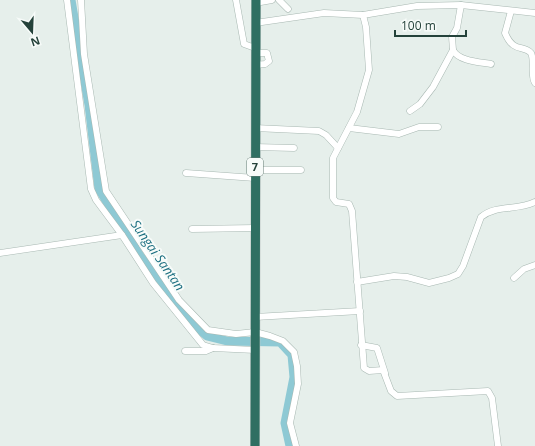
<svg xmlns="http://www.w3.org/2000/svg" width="535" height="446" viewBox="0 0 535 446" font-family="'Open Sans',sans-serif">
  <rect width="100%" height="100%" fill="#e6efeb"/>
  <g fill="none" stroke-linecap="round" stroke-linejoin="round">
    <path stroke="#8ec9d4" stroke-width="9" d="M71,0L89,105L99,189L140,256L188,319L207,336L227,341L280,342L292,355L294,377L285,423L290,446"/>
    <defs>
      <g id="minor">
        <path d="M67,0L91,189L96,200L122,235L153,283L203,345L213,348L255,350"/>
        <path d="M81,0L84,54L106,191L179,300L208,330L236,334L255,332L270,336L283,341L294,352L297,366L298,384L290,423L296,446"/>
        <path d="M236,0L244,44L255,48"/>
        <path d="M279,0L288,9"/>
        <path d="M255,3L272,0"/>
        <path d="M511,11L505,33C514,54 523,44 531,53C535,60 530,75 535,83"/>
        <path d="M363,15L366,27L369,70L357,112L333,158V198L336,202L349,204L352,211L364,368L369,371L383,370L391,391L397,396L488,391L492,398L498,446"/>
        <path d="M255,23L324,13L363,15L417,6L461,5L535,13"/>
        <path d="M453,50C458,61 480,62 491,64"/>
        <path d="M255,65L265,64L269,61L267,53H255"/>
        <path d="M410,111L420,104L433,87L453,50L452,37L457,28L461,5"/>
        <path d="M255,128L319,131L326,135L338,148"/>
        <path d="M349,128L399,134L419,127H438"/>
        <path d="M255,147L294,148"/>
        <path d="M255,170H301"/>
        <path d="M186,173L255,178"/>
        <path d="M192,229L255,228"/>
        <path d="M0,253L122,235"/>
        <path d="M514,278L524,269L535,265"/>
        <path d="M357,282L394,276L407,277L429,283L449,278L458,274L463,266L481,217C497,204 517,211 535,202"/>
        <path d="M255,317L360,311"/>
        <path d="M361,345L377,348L385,373"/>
        <path d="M185,351H206L213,348"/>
      </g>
      <path id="highway" d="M255,446L256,0"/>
    </defs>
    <use href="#minor" stroke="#a8b8b2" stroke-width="7"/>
    <use href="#highway" stroke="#c2cac8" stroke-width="10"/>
    <use href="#minor" stroke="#fff" stroke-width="6"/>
    <use href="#highway" stroke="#2f6f62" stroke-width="9"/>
  </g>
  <g text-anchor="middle" stroke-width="4" stroke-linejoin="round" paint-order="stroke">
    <rect fill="#f7fbf9" stroke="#637a73" stroke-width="1" x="247" y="158" width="16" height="18" rx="3"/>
    <g font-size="11" font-weight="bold" fill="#24423a">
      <text x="255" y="171">7</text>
    </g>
    <g font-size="13" font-style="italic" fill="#1c6f80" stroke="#f7fbf9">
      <text transform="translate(158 255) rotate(55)" y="5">Sungai Santan</text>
    </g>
  </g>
  <g transform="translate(32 32) rotate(161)" stroke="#f7fbf9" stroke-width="3" paint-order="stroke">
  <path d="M0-3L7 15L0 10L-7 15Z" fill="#24423a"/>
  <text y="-6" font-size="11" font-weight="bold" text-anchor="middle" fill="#24423a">N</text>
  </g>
  <path d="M395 30v6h71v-6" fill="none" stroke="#24423a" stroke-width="2"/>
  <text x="401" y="30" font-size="12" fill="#24423a" stroke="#f7fbf9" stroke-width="3" paint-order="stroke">100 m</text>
</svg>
